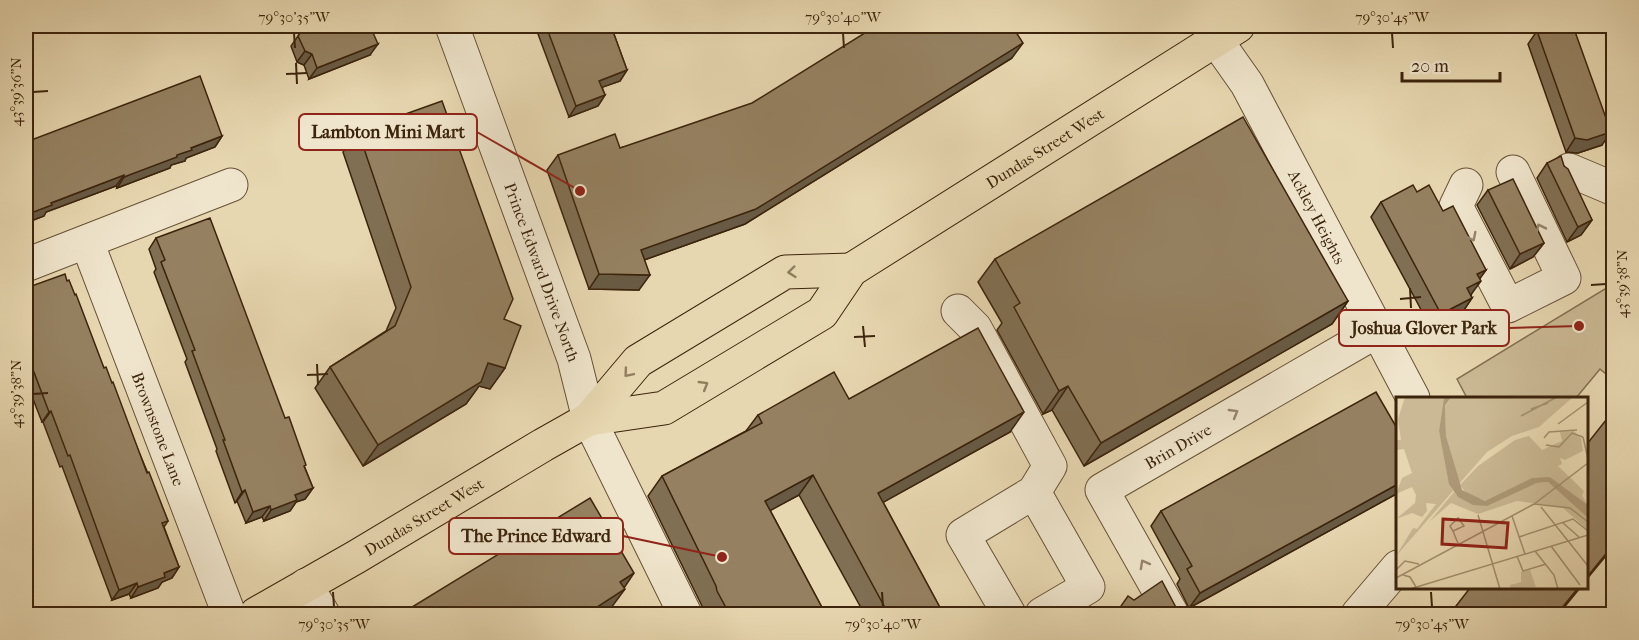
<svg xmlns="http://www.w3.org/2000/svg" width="1639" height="640" viewBox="0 0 1639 640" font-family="'IM FELL French Canon',serif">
  <rect width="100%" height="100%" fill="#e7d7b0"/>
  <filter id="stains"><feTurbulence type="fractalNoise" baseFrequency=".00333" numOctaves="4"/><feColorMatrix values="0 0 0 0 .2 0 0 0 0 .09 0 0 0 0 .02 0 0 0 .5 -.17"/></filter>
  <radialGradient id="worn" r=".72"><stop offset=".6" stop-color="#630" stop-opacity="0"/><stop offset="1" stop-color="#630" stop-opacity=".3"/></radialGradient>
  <path fill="#cab994" stroke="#836e50" stroke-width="1.5" d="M1613,284V380L1600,369L1576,398H1467L1457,379Z"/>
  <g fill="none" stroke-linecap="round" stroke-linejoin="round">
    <defs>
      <g id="minor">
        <path id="s1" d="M452,26L574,359L589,419L685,614"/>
        <path id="s2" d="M1216,40L1247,84L1413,398"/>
        <path d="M1569,170L1614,189"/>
        <path d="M1466,185L1456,206L1508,306L1564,278L1513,172"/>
        <path id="s3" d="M87,242L229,614"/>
        <path d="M26,265L231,185"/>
        <path d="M958,311L975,328L1050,466L1034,492L963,535L1009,614"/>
        <path d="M1034,492L1088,587L1042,614"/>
        <path d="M306,585L323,614"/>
        <path id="s4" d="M1172,614L1102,490L1377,331"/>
        <path d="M1358,614L1398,567"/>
      </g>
      <g id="major">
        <path d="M589,419L638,361L785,272L851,270"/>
        <path id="s5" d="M256,614L356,557L543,445L589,419L664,408L822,313L851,270L1238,26"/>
      </g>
    </defs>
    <use href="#minor" stroke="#675135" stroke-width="35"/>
    <use href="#major" stroke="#3c240c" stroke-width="35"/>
    <use href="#minor" stroke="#efe5cc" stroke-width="33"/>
    <use href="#major" stroke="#e7d7b0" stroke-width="33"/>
  </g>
  <g fill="#806f53" stroke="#3c240c" stroke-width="1.5">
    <path d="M305,26L370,55L309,79L304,65L297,62L291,46Z"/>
    <path d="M535,26H611L627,70L620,81L602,87L605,95L598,106L569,117Z"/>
    <path d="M1537,31L1602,145L1578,153L1566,152L1528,44Z"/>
    <path d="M1012,58L745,224L644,260L639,290L589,289L547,170L558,155L620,148Z"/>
    <path d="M358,131L504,319L505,368L490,389L479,386L466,404L363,466L315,388L330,367L386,331L396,308L343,152Z"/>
    <path d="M222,136L215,147L186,158L185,161L171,165L170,168L117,188L116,186L46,212L44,216L26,223V142Z"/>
    <path d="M1547,163L1564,166L1592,220L1581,235L1567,242L1537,178Z"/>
    <path d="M1488,190L1544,243L1533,257L1510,269L1477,205Z"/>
    <path d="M1417,192L1443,211L1486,270L1479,279L1471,295L1472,298L1462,313L1431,328L1371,217L1381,202Z"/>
    <path d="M156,238L285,418L313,488L305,499L296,502L290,511L264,521L262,517L246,523L237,501L235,503L216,451L217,449L185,362L187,359L154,272L156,269L149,249Z"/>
    <path d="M995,259L1348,301L1332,324L1084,466L1052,410L1043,414L997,330L1002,323L978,282Z"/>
    <path d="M67,281L168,521L164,527L179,567L172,578L162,582L158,588L131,598L129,594L112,600L62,466L60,467L43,422H42L26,381V288Z"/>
    <path d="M849,399L1010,432L883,502L944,615H865L799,495L770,510L826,615H705L702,606L648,496L662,476L746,431L758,415Z"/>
    <path d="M1398,430V493L1189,608L1177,584L1180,579L1151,526L1161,511Z"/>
  </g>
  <g fill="#685a44" stroke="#3c240c" stroke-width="1.5">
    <path d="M1023,43L1012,58L745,224L630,265L641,250Z"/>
    <path d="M378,44L370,55L309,79L317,68Z"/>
    <path d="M305,51L312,54L304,65L297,62Z"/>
    <path d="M627,70L620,81L592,91L599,81Z"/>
    <path d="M605,95L598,106L569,117L576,106Z"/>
    <path d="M1611,132L1602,145L1578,153L1566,152L1575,138Z"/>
    <path d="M222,136L215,147L186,158L185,161L171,165L170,168L117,188L124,177L191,148Z"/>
    <path d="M124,175L116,186L46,212L44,216L26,223V215L51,203Z"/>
    <path d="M1592,220L1581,235L1567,242L1578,227Z"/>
    <path d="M1544,243L1533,257L1510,269L1520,254Z"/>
    <path d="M1486,270L1476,284L1481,281L1470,296L1457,303L1477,274Z"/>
    <path d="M599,274L650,275L639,290L589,289Z"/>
    <path d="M1472,298L1462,313L1431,328L1441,314Z"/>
    <path d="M1348,301L1332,324L1084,466L1101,443Z"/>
    <path d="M488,363L505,368L490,389L479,386L466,404L363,466L378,445Z"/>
    <path d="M1068,386L1052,410L1043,414L1059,391Z"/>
    <path d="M51,411L43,422H42L49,412Z"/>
    <path d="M1024,412L1010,432L864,513L878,493Z"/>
    <path d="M813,475L799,495L751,521L765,501Z"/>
    <path d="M1398,484V493L1189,608L1200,593Z"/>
    <path d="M313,488L305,499L296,502L290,511L264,521L271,510L295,495Z"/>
    <path d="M245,490L237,501L235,503L242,492Z"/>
    <path d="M270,506L262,517L246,523L253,512Z"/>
    <path d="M1614,544V546L1587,579V577Z"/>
    <path d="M179,567L172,578L162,582L158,588L131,598L138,587L164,573Z"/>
    <path d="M634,573L622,591L625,589L608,612L605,615H585L620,582Z"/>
    <path d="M137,583L129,594L112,600L119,590Z"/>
    <path d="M1578,588H1580L1558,615H1556Z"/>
  </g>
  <g fill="#958161" stroke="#3c240c" stroke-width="1.5">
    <path d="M305,26H370L378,44L317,68L312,54L305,51L298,36Z"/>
    <path d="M546,26H611L627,70L599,81L605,95L576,106Z"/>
    <path d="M876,26H1012L1023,43L756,209L641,250L650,275L599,274L558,155L615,134L620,148L752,103Z"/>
    <path d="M1553,26H1573L1611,132L1587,140L1575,138L1537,31Z"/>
    <path d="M200,76L222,136L191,148L192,150L177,155V157L124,177V175L51,203L52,205L26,215V142Z"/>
    <path d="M442,101L513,299L504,319L521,326L505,368L488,363L481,382L378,445L330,367L395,326L411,287L358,131Z"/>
    <path d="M1243,117L1348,301L1101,443L1068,386L1059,391L1014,307L1020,303L995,259Z"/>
    <path d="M1561,156L1564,166L1568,169L1592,220L1578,227L1547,163Z"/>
    <path d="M1513,179L1544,243L1520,254L1488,190Z"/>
    <path d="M1413,185L1417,192L1429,185L1443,211L1453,206L1486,270L1477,274L1481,281L1467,288L1472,298L1441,314L1381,202Z"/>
    <path d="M210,218L285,418L289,417L306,465L304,466L313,488L295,495L297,500L271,510L270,506L253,512L245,490L242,492L223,440H225L192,351L195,350L161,262L165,260L156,238Z"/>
    <path d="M65,274L67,281L69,280L75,295L76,294L104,368L106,367L112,383L113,382L147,473L149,472L168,521L162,523L179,567L164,573L165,577L138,587L137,583L119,590L70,455L68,456L51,411L49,412L26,351V288Z"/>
    <path d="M978,328L1024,412L878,493L944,615H889L813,475L765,501L826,615H730L717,591L716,586L662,476L762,423L758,415L834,372L849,399Z"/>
    <path d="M1376,392L1398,430V484L1200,593L1187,569L1192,566L1161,511Z"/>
    <path d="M1614,410V544L1587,577V444Z"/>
    <path d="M590,498L634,573L620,582L625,589L585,615H399Z"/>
    <path d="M1162,581L1180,615H1110L1119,609L1128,596L1134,600Z"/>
    <path d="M1470,588H1578L1556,615H1449Z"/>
  </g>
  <defs><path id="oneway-chevron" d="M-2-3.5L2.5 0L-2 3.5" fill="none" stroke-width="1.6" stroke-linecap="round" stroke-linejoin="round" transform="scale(1.5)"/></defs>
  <g stroke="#96846c">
    <use href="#oneway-chevron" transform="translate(1540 228) rotate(-116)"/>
    <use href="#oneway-chevron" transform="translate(1472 237) rotate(63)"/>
    <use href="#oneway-chevron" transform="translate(1234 413) rotate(-30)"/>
    <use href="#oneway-chevron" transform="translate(1144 564) rotate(-119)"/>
  </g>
  <g stroke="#927e5e">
    <use href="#oneway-chevron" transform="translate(792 272) rotate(174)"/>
    <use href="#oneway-chevron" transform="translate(628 373) rotate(130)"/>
    <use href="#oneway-chevron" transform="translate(704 385) rotate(-31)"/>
  </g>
  <path fill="none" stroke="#3c240c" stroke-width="2" d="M294,33L295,48M843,33L844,48M1392,33L1393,48M296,63L297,84M286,74L307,73M33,92L48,91M1591,285L1606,284M1410,288L1411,308M1400,299L1421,297M863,326L865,347M854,337L875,336M317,364L318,385M307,375L328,374M33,394L48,393M333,592L334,607M882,592L883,607M1431,592L1432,607"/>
  <g text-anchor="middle" stroke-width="6" stroke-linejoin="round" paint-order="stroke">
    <g font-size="16" fill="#3c240c" stroke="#efe5cc">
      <text dy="6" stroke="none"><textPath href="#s5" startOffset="927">Dundas Street West</textPath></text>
      <text dy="6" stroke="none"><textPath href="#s2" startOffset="204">Ackley Heights</textPath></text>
      <text dy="6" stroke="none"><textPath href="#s1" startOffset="262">Prince Edward Drive North</textPath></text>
      <text dy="6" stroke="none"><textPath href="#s3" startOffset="200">Brownstone Lane</textPath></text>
      <text dy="6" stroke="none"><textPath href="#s4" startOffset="230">Brin Drive</textPath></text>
      <text dy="6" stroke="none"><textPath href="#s5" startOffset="194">Dundas Street West</textPath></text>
    </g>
  </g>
  <g transform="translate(1396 397)">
    <rect width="192" height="192" fill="#e7d7b0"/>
    <path d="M9,0H48L43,34L57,94L0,159L17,131L21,132L40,107L30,106L31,114L26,120L16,116L0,122L19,106L20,98L16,90L0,97L6,81L16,76L8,52L0,53V43H5L2,22ZM55,0H177L143,30L116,39L91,55L63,87L50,39L49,10ZM178,34L185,41L187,54L169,63L164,61L166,67L162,69L188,94L186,99L192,108L154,80L89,104L70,96L64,88L82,69L119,43L133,39L146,53L166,44L164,35ZM152,85L192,121V133L166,110L121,104L82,117L55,106L33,125L58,95L68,103L88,109L141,86ZM134,173L140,190L115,192L114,188L125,185V175Z" fill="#cab994"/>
    <path d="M48,0H55L49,9L50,39L66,93L89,104L136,81L154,80L192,108V121L152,85L141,86L91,109L77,108L62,100L53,87L43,34Z" fill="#ad9a78"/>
    <path fill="none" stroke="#a38f6e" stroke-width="1.5" d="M135,12L152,6M125,19L161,0M162,27L192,5M187,40L192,62M148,41L153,35L181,33M150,48L163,50L176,36L187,40M138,107L174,111L192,125M145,110L192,169M82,118L104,192M116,119L129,157M167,126L183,140M57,134L68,129L62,121L54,129L57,134L61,144L62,146M123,140L177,122L192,134M155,149L184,188M139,154L158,178L162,192M121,159L127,174L150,167M0,173L9,164L23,167M7,178L14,180L20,190M0,181L138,107L192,66M14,192L192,138"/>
    <path fill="#8f2418" fill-opacity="0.15" stroke="#8f2418" stroke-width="3" d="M47,122L112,126L110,151L46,147Z"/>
    <rect width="192" height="192" fill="none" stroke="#3c240c" stroke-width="3"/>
  </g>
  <path fill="none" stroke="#8f2418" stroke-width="2" d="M580 191L477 132M1579 326L1509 328M722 557L623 536"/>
  <g fill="#8f2418" stroke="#efe5cc" stroke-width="2">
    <circle cx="580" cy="191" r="6"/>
    <circle cx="1579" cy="326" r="6"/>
    <circle cx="722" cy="557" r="6"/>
  </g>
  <g fill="#efe5cc" stroke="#8f2418" stroke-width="2">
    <rect x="299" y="114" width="178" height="36" rx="6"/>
    <rect x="1339" y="310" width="170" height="36" rx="6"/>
    <rect x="449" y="518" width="174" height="36" rx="6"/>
  </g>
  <g font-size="18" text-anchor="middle" font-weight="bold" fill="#3c240c">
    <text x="388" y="138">Lambton Mini Mart</text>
    <text x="1424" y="334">Joshua Glover Park</text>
    <text x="536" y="542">The Prince Edward</text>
  </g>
  <rect width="1639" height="640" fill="none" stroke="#e7d7b0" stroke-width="66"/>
  <path d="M1402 72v9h98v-9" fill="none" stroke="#3c240c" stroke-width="3"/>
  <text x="1411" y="72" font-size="18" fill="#3c240c" stroke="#efe5cc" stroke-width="4.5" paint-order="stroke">20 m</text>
  <rect x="33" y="33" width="1573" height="574" fill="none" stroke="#3c240c" stroke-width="2"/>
  <g font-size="15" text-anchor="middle" fill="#3c240c">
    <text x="294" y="22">79°30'35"W</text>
    <text x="843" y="22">79°30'40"W</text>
    <text x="1392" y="22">79°30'45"W</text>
    <text transform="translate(16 92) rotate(-90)" y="5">43°39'36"N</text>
    <text transform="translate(1622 284) rotate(-90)" y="5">43°39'38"N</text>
    <text transform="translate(16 394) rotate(-90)" y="5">43°39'38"N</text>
    <text x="334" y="629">79°30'35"W</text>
    <text x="883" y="629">79°30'40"W</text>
    <text x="1432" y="629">79°30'45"W</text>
  </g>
  <rect width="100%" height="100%" filter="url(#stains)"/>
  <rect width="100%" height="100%" fill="url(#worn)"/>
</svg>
